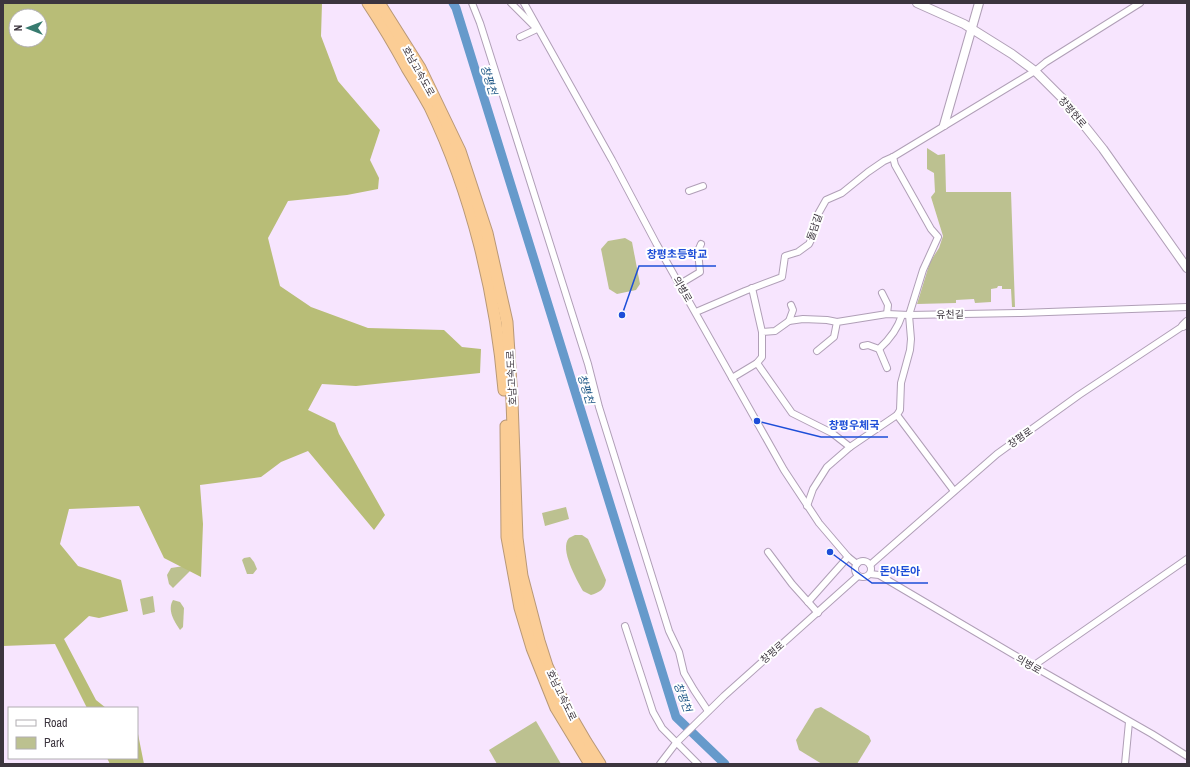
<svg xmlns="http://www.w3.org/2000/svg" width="1190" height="767" viewBox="0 0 1190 767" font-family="'Archivo Narrow','Noto Sans KR',sans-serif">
  <rect width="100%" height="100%" fill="#f7e5fe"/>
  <g fill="#bcc190">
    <path d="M927,148L938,155L945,154L946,192H1011L1015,307H1012L1011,289H1002V286H998L997,288L991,289V302L975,303L974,299L956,300V303L917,304L930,262L939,248L943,236L931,197L935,192L934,173L927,169Z"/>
    <path d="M625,238L632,242L640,284L636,290L617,294L609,289L601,249L608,241Z"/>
    <path d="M566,507L569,519L545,526L542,513Z"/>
    <path d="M575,535H582L588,539L606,580C604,590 600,592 591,595L583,591C577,580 559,549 569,538C571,537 573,536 575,535Z"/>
    <path d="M250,557L254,562L257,569L253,574H247L242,560L244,558Z"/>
    <path d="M184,566L191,570L173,588L169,584L167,575L171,568Z"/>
    <path d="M153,596L155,612L143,615L140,599Z"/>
    <path d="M173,600L180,602L184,608L183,627L180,630C174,621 167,610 173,600Z"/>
    <path d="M821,707L869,736L871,741L857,764H822L799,750L796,740L815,709Z"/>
    <path d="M536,721L561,764H497L489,750Z"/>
  </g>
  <g fill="#b8bd77" fill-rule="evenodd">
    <path d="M3,3H322L321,36L338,81L380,130L370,160L379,178L378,189L347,195L288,201L268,238L280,286L311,307L368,328L444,330L462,347L481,349L480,373L356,386L322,384L308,410L335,423L339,434L385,515L374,530L308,451L281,462L261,477L200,485L203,524L201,577L164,558L139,506L69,509L60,544L78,566L121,580L128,611L99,618L89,616L64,639L96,700L106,708H87L55,644L3,646ZM16,16H40V40H16Z"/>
    <path d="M137,733L138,734L144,764H110L107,758H137Z"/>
  </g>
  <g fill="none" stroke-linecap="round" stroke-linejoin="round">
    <path stroke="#669acb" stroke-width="9" d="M453,3L456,8L676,717L725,764"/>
    <defs>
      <g id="street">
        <path d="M472,3L480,23L588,364L599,407L669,631L679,652L684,673L694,690L708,711"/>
        <path d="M511,3L537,29L520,37"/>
        <path d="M524,3L612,160L656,243L784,470L819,523L848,557L857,564"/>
        <path d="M689,191L703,186"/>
        <path d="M681,285L685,281L700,272L698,251L701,244"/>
        <path d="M752,288L762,332"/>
        <path d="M882,293L888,305L887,314"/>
        <path d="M696,312L745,291L782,277L785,256L798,252L809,244L812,238L817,216L826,200L842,193L868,172L884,161L893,157L1035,71L1046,62L1140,3"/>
        <path d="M789,321L793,310L791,305"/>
        <path d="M863,346L868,345L879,349C889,340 898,328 902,315"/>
        <path d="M879,349L887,368"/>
        <path d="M817,351L834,337L837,322L887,314L909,315L923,270L938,237L931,229L895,165L893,157"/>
        <path d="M757,363L792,413L832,433L850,447L827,467L813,489L807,506"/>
        <path d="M732,378L757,363L762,357V332L775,331L789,321L803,319L827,320L837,322"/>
        <path d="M850,447L897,415"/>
        <path d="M954,491L897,415L900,410L901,383L910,350L911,339L909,315L1021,313L1187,307"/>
        <path d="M768,552L792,584L818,613"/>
        <circle cx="863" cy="569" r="8"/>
        <path d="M870,565L997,454L1079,395L1183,326"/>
        <path d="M870,574L879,575L1033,666L1152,734L1187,756"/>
        <path d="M808,602L848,557"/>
        <path d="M625,626L653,712L662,728L698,764"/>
        <path d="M1033,666L1187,559"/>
        <path d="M660,764L676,743L724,696L858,576"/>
        <path d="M1125,764L1129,722"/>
      </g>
      <g id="secondary">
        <path d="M917,3L964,24L1012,54L1035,71L1064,100L1103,149L1187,268"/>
        <path d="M944,125L979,3"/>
        <path d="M1183,326L1187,322"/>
      </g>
      <g id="highway">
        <path d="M368,3C382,24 395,46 407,68C415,81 423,94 430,107C472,194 496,295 504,390"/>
        <path d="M379,3L420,68L460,151L487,233L507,322L512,401L517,538L522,576L539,641L547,666L565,706L586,742L600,764"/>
        <path d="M506,426L507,537L520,608L532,648L556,708L590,764"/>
      </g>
    </defs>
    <use href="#street" stroke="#b09fb7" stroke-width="8"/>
    <use href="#secondary" stroke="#b09fb7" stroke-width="10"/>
    <use href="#highway" stroke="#b89877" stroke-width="13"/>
    <use href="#street" stroke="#fff" stroke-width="6"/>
    <use href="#secondary" stroke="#fff" stroke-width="8"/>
    <use href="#highway" stroke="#fbcd95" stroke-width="11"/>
  </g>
  <g text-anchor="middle" stroke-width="4" stroke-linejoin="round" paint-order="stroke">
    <g font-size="10" fill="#3c353e" stroke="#fff">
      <text transform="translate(419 71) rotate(61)" y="4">호남고속도로</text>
      <text transform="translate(1073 112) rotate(50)" y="4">창평현로</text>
      <text transform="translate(814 227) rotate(-71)" y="4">돌담길</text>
      <text transform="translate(683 289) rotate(60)" y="4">의병로</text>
      <text transform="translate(950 314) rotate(-1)" y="4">유천길</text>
      <text transform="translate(511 378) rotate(-93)" y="4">호남고속도로</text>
      <text transform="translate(1020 437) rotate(-35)" y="4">창평로</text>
      <text transform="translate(772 652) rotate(-41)" y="4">창평로</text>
      <text transform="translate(1029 664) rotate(30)" y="4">의병로</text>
      <text transform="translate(562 695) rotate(64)" y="4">호남고속도로</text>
    </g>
    <g font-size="11" font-style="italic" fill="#1c5585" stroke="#fff">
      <text transform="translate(489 80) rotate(73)" y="4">창평천</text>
      <text transform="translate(586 389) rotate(73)" y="4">창평천</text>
      <text transform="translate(683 697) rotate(69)" y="4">창평천</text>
    </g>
  </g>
  <path fill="none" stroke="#1d4ed8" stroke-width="1.5" d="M622 315L639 266H716M757 421L821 437H888M830 552L872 583H928"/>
  <g fill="#1d4ed8" stroke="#fff" stroke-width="1.5">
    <circle cx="622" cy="315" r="4"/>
    <circle cx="757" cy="421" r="4"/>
    <circle cx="830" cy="552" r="4"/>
  </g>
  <g font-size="11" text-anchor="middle" font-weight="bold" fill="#1d4ed8" stroke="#fff" stroke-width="4" stroke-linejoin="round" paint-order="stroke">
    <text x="677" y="258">창평초등학교</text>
    <text x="854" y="429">창평우체국</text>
    <text x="900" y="575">돈아돈아</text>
  </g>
  <rect width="1190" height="767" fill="none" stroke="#3c353e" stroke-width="8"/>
  <rect x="8" y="707" width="130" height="52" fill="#ffffff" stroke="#b1aeb2"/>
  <rect x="16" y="720" width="20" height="6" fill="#ffffff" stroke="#b1aeb2"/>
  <text x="44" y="727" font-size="12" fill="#3c353e">Road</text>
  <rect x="16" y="737" width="20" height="12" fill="#bcc190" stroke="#b1aeb2"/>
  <text x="44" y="747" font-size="12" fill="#3c353e">Park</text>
  <g transform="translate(28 28) rotate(270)"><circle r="19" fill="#ffffff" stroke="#b1aeb2"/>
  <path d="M0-3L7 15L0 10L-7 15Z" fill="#377b6f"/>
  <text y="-6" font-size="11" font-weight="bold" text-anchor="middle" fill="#3c353e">N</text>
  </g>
</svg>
